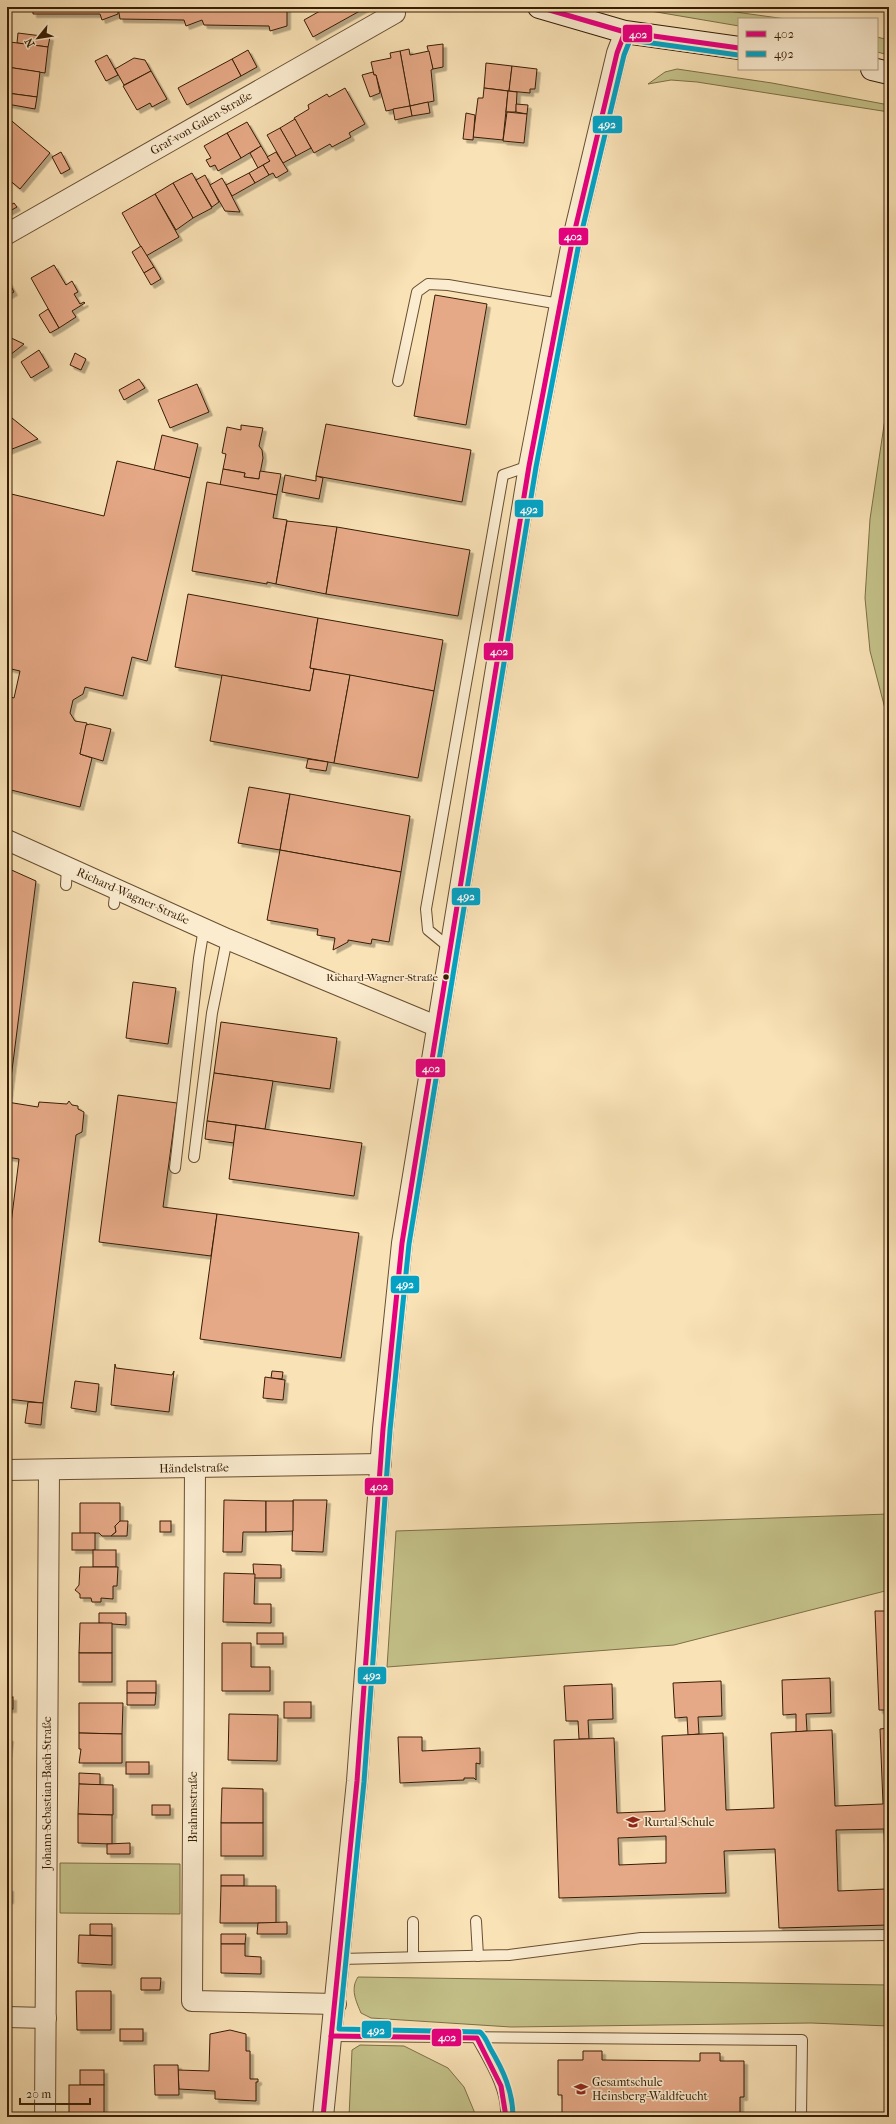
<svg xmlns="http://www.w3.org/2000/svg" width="896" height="2124" viewBox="0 0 896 2124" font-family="'IM FELL French Canon',serif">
  <defs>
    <filter id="shadow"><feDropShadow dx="3.5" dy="3.5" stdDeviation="0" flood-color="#0004"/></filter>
  </defs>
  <rect width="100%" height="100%" fill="#f9e2b6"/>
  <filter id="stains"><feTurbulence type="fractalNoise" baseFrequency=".005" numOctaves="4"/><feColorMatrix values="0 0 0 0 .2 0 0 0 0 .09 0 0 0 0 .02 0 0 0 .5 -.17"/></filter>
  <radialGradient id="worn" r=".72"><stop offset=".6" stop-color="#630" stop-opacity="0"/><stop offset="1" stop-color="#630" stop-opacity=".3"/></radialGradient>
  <g fill="#c4c189" stroke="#7e6f47">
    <path d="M627,7H699L786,19H739V26Z"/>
    <path d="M877,37L889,40V55L877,52Z"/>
    <path d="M677,69L772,83L889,105V112L697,82L671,80L648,84L665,72Z"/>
    <path d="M889,392V724L870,651L865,598L870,519Z"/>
    <path d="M889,1514V1590L674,1645L387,1667L396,1531Z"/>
    <path d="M60,1863L180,1864V1914L60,1913Z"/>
    <path d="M358,1977L889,1985V2026L811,2023L511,2027L371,2018L361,2013C356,2001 350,1989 358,1977Z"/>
    <path d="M360,2045L404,2046L448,2068L464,2087L474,2111V2117H349L352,2050Z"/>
  </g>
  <g fill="#e6a987" stroke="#371d05" fill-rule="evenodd" filter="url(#shadow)">
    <path d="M33,7H118V14L102,20L100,14H33Z"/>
    <path d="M118,7H287V26L270,31L269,26L204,25L202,20L186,26L184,20L120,19Z"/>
    <path d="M327,7H367L313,37L304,20Z"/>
    <path d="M18,33L50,37L48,47L17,43Z"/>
    <path d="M10,42L48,47L45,73L7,67Z"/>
    <path d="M443,44V67L433,69L427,46Z"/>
    <path d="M409,49L410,55L429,51L433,69L431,70L434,101L410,106L400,51Z"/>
    <path d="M248,50L257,67L241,76L232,59Z"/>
    <path d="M400,51L410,106L386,111L376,75H374L371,62L391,58L390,53Z"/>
    <path d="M107,55L118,75L106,81L95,61Z"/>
    <path d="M134,58L145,60L151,71L124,85L115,69Z"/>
    <path d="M232,59L241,76L187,105L178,88Z"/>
    <path d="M486,63L512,66L509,91L484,88Z"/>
    <path d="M512,66L537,69L535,89H530V93L509,91Z"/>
    <path d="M7,67L40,72L37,97L7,93Z"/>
    <path d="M151,71L167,99L152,107L150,103L137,110L123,86Z"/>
    <path d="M373,72L374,75H376L380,93L370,97L362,75Z"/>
    <path d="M345,88L365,124L349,133L351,137L332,147L330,144L314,153L294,118L309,109L308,105L327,94L329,97Z"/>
    <path d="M484,88L508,91L503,140L473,137L478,98H483Z"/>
    <path d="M508,91L517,92L516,112H506Z"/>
    <path d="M7,93L37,97L35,109L7,104Z"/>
    <path d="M428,102L430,113L412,116L410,106Z"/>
    <path d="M516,104L528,105L527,114L516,112Z"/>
    <path d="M410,106L412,116L395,120L393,109Z"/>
    <path d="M507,112L527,114L524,143L503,141Z"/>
    <path d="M466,113L475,115L473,140L463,139Z"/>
    <path d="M7,117L50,153L20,189L7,178Z"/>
    <path d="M295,119L311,148L296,156L280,128Z"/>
    <path d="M247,122L261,146L241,158L227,133Z"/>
    <path d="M280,128L296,156L283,163L267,135Z"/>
    <path d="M227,133L241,158L218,171L215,165L210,167L206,160L211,158L204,146Z"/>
    <path d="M261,146L270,161L258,168L250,153Z"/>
    <path d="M61,152L70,169L61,174L52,157Z"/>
    <path d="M276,152L288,171L276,178L273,173L269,175L263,165L270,161L267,157Z"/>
    <path d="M263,165L269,175L255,183L249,173Z"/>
    <path d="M192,173L212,208L193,218L173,183Z"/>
    <path d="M249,173L255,183L232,196L226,185Z"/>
    <path d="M205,175L219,202L212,207L196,180Z"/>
    <path d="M222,178L226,185L240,212L225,211L210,185Z"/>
    <path d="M173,183L193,218L176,230L155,194Z"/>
    <path d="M155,194L179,237L146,256L122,213Z"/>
    <path d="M14,203L17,207L8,212L7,207Z"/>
    <path d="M141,246L154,267L144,273L132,252Z"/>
    <path d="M54,265L66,285L72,281L78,292L74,294L80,304L84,302L85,303L72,311L76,317L59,328L31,278Z"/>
    <path d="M154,267L161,279L151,285L144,273Z"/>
    <path d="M7,279L14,292L7,296Z"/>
    <path d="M435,295L487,304L466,425L414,416Z"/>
    <path d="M48,309L59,328L50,333L39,315Z"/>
    <path d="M7,336L24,344L10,355L7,352Z"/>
    <path d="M39,350L49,367L31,378L21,362Z"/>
    <path d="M75,353L86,359L81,370L70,365Z"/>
    <path d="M139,379L145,388L124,400L119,390Z"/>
    <path d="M197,384L209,412L170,428L158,400Z"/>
    <path d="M12,418L38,439L7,451V424Z"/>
    <path d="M326,424L471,450L462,502L316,476Z"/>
    <path d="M241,425L263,428L259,446L262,450L263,458L259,479L244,477L245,473L223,469L226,454L222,453L227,427L241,430Z"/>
    <path d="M162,435L198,444L190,478L154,470Z"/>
    <path d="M117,461L190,478L147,661L132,657L123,696L85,687L83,694L73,700L70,713L75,721L87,723L80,754L92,758L80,807L7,789V696L14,698L20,671L7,668V493L104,516Z"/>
    <path d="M223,469L245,473L244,477L259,479L260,471L281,474L277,495L220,485Z"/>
    <path d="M285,475L316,481V476L323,478L319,499L282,492Z"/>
    <path d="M207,482L277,495L273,518L287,520L276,584L267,582V584L192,571Z"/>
    <path d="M287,521L337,527L326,594L276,584Z"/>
    <path d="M337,527L470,550L458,616L326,594Z"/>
    <path d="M188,594L318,618L310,668L314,669L310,691L175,667Z"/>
    <path d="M318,618L443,640L434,691L310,668Z"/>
    <path d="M314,669L350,675L334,763L210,741L222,675L310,691Z"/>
    <path d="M350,675L434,691L418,778L334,763Z"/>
    <path d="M90,724L111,729L103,761L80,754L86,725Z"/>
    <path d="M308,759L328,762L326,771L306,768Z"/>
    <path d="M249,787L290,794L280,850L238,843Z"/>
    <path d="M290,794L410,816L401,872L280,850Z"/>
    <path d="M280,850L401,872L389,942L372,939L371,944L348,940V942L333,950L335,938L317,935L318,929L267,920Z"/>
    <path d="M7,868L36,881L8,1102H7Z"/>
    <path d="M133,982L176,988L168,1044L126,1038Z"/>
    <path d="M221,1022L337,1038L330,1089L214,1073Z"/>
    <path d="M214,1073L273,1081L265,1129L207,1121Z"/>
    <path d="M118,1095L177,1103L163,1207L217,1214L211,1256L99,1242Z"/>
    <path d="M69,1101L72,1105L78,1106V1109L84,1112L82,1132L76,1135L43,1403L7,1399V1402V1256L19,1159L7,1157V1102L38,1107L39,1102L67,1104Z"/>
    <path d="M207,1121L236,1125L234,1143L205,1139Z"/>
    <path d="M236,1125L362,1143L354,1196L229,1179Z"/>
    <path d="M217,1214L359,1233L341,1358L200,1339Z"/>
    <path d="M115,1364L116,1368L172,1375L174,1371L169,1412L111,1405Z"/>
    <path d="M272,1371L283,1372L282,1379L271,1378Z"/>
    <path d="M265,1377L285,1380L283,1400L263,1398Z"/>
    <path d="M75,1381L99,1384L96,1412L71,1408Z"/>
    <path d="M28,1402L43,1403L41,1425L25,1423Z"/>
    <path d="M224,1500L266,1501V1532H243L242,1552H223Z"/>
    <path d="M293,1500H327L323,1552L292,1551Z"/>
    <path d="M266,1501H293V1531L266,1532Z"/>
    <path d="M80,1503H120V1521L115,1526L116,1532L111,1536H102L99,1533L80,1534Z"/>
    <path d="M120,1521H128L127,1536H111L116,1532L115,1526Z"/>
    <rect x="160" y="1521" width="11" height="11"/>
    <rect x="72" y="1533" width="23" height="17"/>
    <rect x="93" y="1550" width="23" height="17"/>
    <path d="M253,1564L281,1565V1578H254Z"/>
    <path d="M80,1567H118L117,1586H113V1599L101,1598V1602H92L91,1598H80V1594L75,1590L79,1585Z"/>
    <path d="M224,1573L255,1574L254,1604H271V1623L223,1622Z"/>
    <path d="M875,1611H889V1710H879Z"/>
    <path d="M99,1613H126V1625L99,1623Z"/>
    <path d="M80,1623H112V1653H79Z"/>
    <rect x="257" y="1633" width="26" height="11"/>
    <path d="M222,1643H251V1667H270V1691H222Z"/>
    <rect x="79" y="1653" width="33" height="29"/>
    <path d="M830,1678L831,1713L806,1714L807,1731L796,1732V1714L783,1715L782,1680Z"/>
    <rect x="127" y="1681" width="29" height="12"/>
    <path d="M721,1681L722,1716L698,1717L699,1734L688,1735L687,1717L675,1718L673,1683Z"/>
    <path d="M612,1684L613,1719L588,1720L589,1739H579L578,1721H566L564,1686Z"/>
    <path d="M127,1693H156L155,1705H127Z"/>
    <rect x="7" y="1697" width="6" height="12"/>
    <rect x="284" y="1702" width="27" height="16"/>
    <path d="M79,1703H123L122,1734L79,1733Z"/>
    <path d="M229,1714L278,1715L277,1761L228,1760Z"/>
    <path d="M889,1728V1925L779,1928L775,1849L724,1851L726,1893L559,1898L554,1740L614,1738L617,1813L665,1811L662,1736L723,1733L726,1810L774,1808L771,1733L807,1731L832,1730L835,1806L883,1804L880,1729ZM884,1829L886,1889L838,1891L836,1830ZM666,1836V1863L619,1865L618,1838Z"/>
    <path d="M79,1733L122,1734V1763H79L81,1749H79Z"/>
    <path d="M398,1737H422V1751L480,1748V1764L476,1763V1780L474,1778H464V1780L400,1783Z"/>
    <path d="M7,1738H10L8,1754H7Z"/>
    <rect x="126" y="1762" width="23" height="12"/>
    <path d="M79,1773L100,1774V1785L79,1784Z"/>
    <path d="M79,1784L113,1785V1815L78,1814Z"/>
    <path d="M222,1788L263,1789V1823H221Z"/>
    <rect x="152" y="1805" width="18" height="10"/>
    <path d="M78,1814L112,1815V1844L78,1843Z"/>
    <rect x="221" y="1823" width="42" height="33"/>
    <path d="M130,1843V1854H107V1844Z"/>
    <rect x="221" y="1875" width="23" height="11"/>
    <path d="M221,1886H276V1923H220Z"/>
    <rect x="7" y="1888" width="3" height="12"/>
    <path d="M287,1922V1934H257L258,1923Z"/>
    <path d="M90,1924H112V1936L90,1935Z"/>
    <path d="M221,1934H246L245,1944H221Z"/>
    <path d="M79,1935L112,1936V1965L78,1963Z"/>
    <path d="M221,1944H245V1956L261,1957V1974L221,1973Z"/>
    <path d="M141,1978H161L160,1990H141Z"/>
    <path d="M76,1991H111V2030H77Z"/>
    <rect x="120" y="2029" width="23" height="12"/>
    <path d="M230,2030L246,2034V2051H250V2079H258V2082H256V2101L215,2099V2091L179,2089L178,2070L209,2071L210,2034Z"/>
    <path d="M583,2051H602V2060L700,2061V2053H720V2061H744V2097H740V2117H562V2095H558V2060H583Z"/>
    <path d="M154,2065H178L179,2095H155Z"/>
    <rect x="80" y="2070" width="24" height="15"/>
    <rect x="69" y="2085" width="35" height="32"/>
  </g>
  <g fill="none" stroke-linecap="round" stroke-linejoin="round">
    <defs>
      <g id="lane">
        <path d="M398,381L417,292L428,284L448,285L560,304"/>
        <path d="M66,885L67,867"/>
        <path d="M114,904L116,889"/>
        <path d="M450,948L428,930L426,909L503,475L529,466"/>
        <path d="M194,1157L212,1013L227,939"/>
        <path d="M175,1168L199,958L204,928"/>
        <path d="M476,1921L478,1956"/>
        <path d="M413,1922V1957"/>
        <path d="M340,1959L509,1955L641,1938L889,1935"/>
        <path d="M331,2036L802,2040L801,2117"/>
        <path d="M477,2038C490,2062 508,2089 506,2117"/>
      </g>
      <g id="street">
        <path d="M7,234L395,13"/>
        <path d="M7,840L227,939L436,1026"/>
        <path d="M195,1469L192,2001L336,2004"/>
        <path d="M7,1470L381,1464"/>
        <path d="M7,2017L46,2018"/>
        <path d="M45,2117L49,1470"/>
        <path d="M323,2117L357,1781L383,1429L402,1243L529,466L572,242L617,53L625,32"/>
      </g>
      <g id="secondary">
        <path d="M539,7L625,32L739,48"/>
        <path d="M872,69L889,73"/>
      </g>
    </defs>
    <use href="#lane" stroke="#684e31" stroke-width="12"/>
    <use href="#street" stroke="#684e31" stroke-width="22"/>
    <use href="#secondary" stroke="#371d05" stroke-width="24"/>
    <use href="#lane" stroke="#fbecd0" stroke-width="10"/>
    <use href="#street" stroke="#fbecd0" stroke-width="20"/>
    <use href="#secondary" stroke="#fbecd0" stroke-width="22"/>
    <defs>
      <g id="bus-1">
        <path d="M539,7L625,32L739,48"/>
        <path d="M331,2036L477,2038L501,2086L506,2117"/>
        <path d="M323,2117L357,1781L383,1429L402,1243L529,466L572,242L617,53L625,32"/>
      </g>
      <path id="bus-2" d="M513,2117C513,2091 503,2070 490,2048C487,2042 485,2036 480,2032L339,2029L364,1782L390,1430L409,1244L536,467L579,243L624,55L630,40L738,55"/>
    </defs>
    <use href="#bus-1" stroke="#fbecd0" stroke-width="8"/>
    <use href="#bus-2" stroke="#fbecd0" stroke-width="8"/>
    <use href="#bus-1" stroke="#e5007d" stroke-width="5"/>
    <use href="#bus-2" stroke="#03a2c4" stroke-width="5"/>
  </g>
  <defs>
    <symbol id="school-bare" viewBox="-9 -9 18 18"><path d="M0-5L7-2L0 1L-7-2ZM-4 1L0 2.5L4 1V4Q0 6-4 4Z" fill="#8f2418" stroke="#fbecd0" stroke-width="2.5" paint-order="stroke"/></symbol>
  </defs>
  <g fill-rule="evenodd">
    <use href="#school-bare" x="623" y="1812" width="20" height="20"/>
    <use href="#school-bare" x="571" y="2079" width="20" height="20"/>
  </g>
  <circle fill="#371d05" stroke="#fbecd0" stroke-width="1.5" cx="446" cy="977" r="3.5"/>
  <g text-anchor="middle" stroke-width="3" stroke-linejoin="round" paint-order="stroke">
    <g font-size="11" fill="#371d05" stroke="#fbecd0" text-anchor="end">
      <text x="438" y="981">Richard-Wagner-Straße</text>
    </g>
    <g font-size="12" fill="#371d05" stroke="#fbecd0">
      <text transform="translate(201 123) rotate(-30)" y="4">Graf-von-Galen-Straße</text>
      <text transform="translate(133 896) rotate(24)" y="4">Richard-Wagner-Straße</text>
      <text transform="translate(194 1468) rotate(-1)" y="4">Händelstraße</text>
      <text transform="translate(47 1793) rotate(-90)" y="4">Johann-Sebastian-Bach-Straße</text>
      <text transform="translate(193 1807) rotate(-90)" y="4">Brahmsstraße</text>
    </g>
    <g font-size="12" fill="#371d05" stroke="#fbecd0" text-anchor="start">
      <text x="644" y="1826">Rurtal-Schule</text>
      <text x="592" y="2086">Gesamtschule<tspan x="592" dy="14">Heinsberg-Waldfeucht</tspan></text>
    </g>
  </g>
  <g stroke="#fbecd0" stroke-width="1.5">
    <rect x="622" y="24" width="31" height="19" rx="4" fill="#e5007d"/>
    <rect x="592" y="115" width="31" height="19" rx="4" fill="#03a2c4"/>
    <rect x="558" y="227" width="31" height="19" rx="4" fill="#e5007d"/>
    <rect x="514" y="499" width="30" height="19" rx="4" fill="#03a2c4"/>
    <rect x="483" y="642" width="31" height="19" rx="4" fill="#e5007d"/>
    <rect x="451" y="887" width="30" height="19" rx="4" fill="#03a2c4"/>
    <rect x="415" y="1058" width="31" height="20" rx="4" fill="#e5007d"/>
    <rect x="390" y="1275" width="30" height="19" rx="4" fill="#03a2c4"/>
    <rect x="364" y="1477" width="30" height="19" rx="4" fill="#e5007d"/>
    <rect x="357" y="1666" width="30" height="19" rx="4" fill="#03a2c4"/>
    <rect x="361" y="2020" width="31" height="19" rx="4" fill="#03a2c4"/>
    <rect x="431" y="2028" width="31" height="19" rx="4" fill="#e5007d"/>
  </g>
  <g font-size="11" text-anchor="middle" font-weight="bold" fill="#fff">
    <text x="638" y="38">402</text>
    <text x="607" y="128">492</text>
    <text x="573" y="240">402</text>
    <text x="529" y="513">492</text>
    <text x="499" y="655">402</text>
    <text x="466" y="900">492</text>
    <text x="431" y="1072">402</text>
    <text x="405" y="1288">492</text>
    <text x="379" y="1490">402</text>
    <text x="372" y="1679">492</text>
    <text x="376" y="2034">492</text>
    <text x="447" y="2041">402</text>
  </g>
  <rect width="896" height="2124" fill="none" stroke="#f9e2b6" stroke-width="24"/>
  <rect x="8" y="8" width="880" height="2108" fill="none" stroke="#371d05" stroke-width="2"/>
  <rect x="12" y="12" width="872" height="2100" fill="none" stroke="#371d05"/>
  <rect x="738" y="18" width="140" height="52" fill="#fbecd0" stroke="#ad997f"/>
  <rect x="746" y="31" width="20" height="6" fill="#e5007d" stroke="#ad997f"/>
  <text x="774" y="38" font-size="12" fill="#371d05">402</text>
  <rect x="746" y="51" width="20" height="6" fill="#03a2c4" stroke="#ad997f"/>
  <text x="774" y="58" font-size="12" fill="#371d05">492</text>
  <g transform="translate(38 38) rotate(240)" stroke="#fbecd0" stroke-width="3" paint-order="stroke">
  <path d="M0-3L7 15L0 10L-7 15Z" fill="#371d05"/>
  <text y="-6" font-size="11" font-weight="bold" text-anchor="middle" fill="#371d05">N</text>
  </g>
  <path d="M20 2098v6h70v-6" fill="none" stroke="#371d05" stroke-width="2"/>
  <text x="26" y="2098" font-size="12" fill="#371d05" stroke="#fbecd0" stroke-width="3" paint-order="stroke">20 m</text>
  <rect width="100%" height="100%" filter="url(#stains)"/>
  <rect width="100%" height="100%" fill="url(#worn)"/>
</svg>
